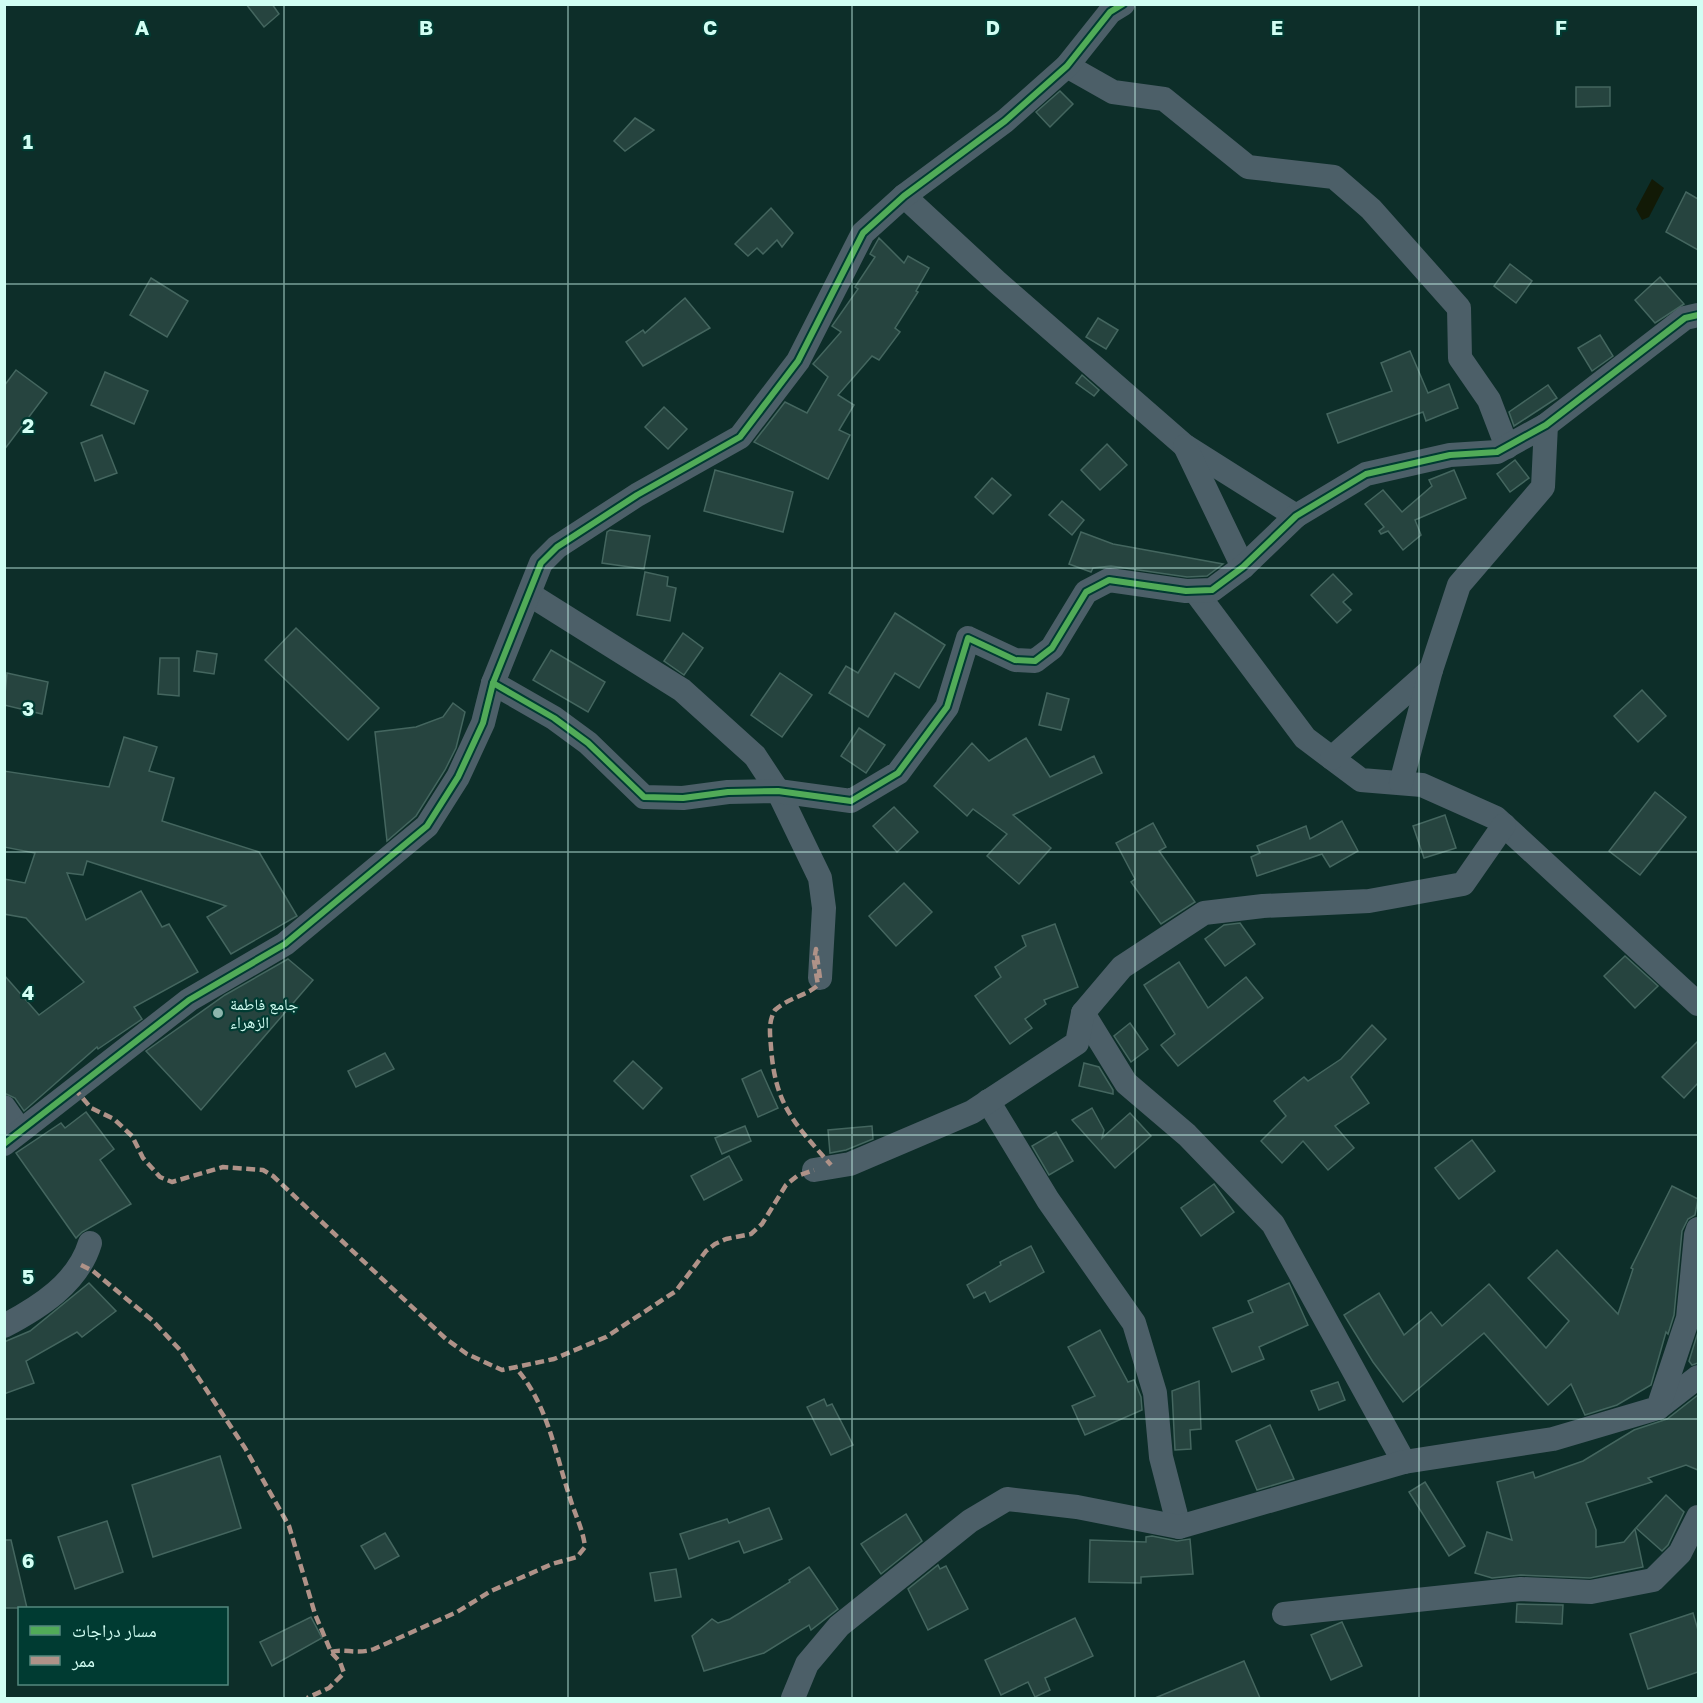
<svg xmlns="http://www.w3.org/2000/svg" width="1703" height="1703" viewBox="0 0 1703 1703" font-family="'Golos Text','Noto Naskh Arabic',sans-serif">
  <rect width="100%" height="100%" fill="#0d2e29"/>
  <path fill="#121a06" d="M1652,179L1664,188L1649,217L1642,220L1636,209Z"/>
  <g fill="#26443f" stroke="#44665f" stroke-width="1.5">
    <path d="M246,4H272L279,14L264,27Z"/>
    <path d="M1576,87H1610V106L1576,107Z"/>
    <path d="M1060,91L1073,104L1050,127L1036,112Z"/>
    <path d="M635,118L654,130L625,151L614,141Z"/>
    <path d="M1686,192L1698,199V250L1666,232Z"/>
    <path d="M771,208L793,233L782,247L777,240L763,254L757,248L748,256L735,244Z"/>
    <path d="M879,238L904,263L908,256L929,268L916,291L918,292L895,328L900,332L879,360L872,356L838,395L854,405L839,430L850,435L828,479L754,442L785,402L807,413L828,377L813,364L841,332L832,326L858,289L855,287L875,257L870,254Z"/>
    <path d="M1510,264L1532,281L1516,303L1494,286Z"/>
    <path d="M1660,277L1684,304L1655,323L1635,300Z"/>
    <path d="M151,278L188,301L167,337L130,315Z"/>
    <path d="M685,298L710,328L643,366L626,342L643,330L645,333Z"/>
    <path d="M1098,318L1118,330L1106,349L1086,337Z"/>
    <path d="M1600,335L1613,356L1592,371L1578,348Z"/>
    <path d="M1410,351L1428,393L1449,384L1458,408L1426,421L1423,412L1338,443L1327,414L1392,391L1381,363Z"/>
    <path d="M16,370L47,393L4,450V386Z"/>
    <path d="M105,372L148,391L134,424L91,405Z"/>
    <path d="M1082,375L1099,390L1094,396L1076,383Z"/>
    <path d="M1548,385L1557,398L1514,426L1509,412Z"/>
    <path d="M664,407L687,429L668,449L645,427Z"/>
    <path d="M102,435L117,473L95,481L81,443Z"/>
    <path d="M1107,444L1127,465L1100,490L1081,470Z"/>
    <path d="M1515,460L1529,478L1510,492L1497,474Z"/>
    <path d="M715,470L793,492L783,532L704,511Z"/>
    <path d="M1454,470L1466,498L1415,520L1421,535L1403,550L1388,531L1381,534L1379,531L1384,527L1365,504L1383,490L1402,512L1432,486L1429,480Z"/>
    <path d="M992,478L1011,495L993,514L975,497Z"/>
    <path d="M1062,501L1084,520L1072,535L1049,515Z"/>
    <path d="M610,530L650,536L644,569L602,563L607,532Z"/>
    <path d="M1081,532L1113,544L1223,564L1207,576L1187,577L1111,566L1093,568L1091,572L1069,564Z"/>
    <path d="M645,572L668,577L667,586L676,588L670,621L637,615Z"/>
    <path d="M1333,574L1352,594L1343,602L1351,610L1337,623L1311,595Z"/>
    <path d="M895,613L945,645L919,688L895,673L868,717L829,693L846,666L858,673Z"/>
    <path d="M296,628L379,708L348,740L265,660Z"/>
    <path d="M683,633L703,648L684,675L664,661Z"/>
    <path d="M551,650L605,682L588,712L533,680Z"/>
    <path d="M197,651L217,654L214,674L194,671Z"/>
    <path d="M160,658H179V696L158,694Z"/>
    <path d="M7,673L48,682L42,714L4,705Z"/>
    <path d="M780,673L812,695L782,737L751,715Z"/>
    <path d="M1642,690L1666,716L1638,742L1614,716Z"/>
    <path d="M1047,693L1069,699L1061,730L1039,725Z"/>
    <path d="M453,703L465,712L456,748L445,770L416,816L387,841L375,732L416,727L443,717Z"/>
    <path d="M859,728L885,745L866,773L841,756Z"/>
    <path d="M124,737L157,747L149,771L174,778L162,821L259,852L297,916L231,954L207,917L226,906L87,861L83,875L67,873L86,920L141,891L162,927L169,924L198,972L134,1007L142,1019L98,1049L97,1047L24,1111L15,1098L4,1093V975L39,1015L84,982L26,918L4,914V879L25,883L35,853L4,847V771L109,787Z"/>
    <path d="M1026,738L1050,777L1094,756L1102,773L1013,815L1051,848L1019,884L987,856L1007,834L973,809L967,816L934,786L972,743L989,761Z"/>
    <path d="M1655,792L1686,817L1640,875L1609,851Z"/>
    <path d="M894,807L918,832L897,852L873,826Z"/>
    <path d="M1445,815L1456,848L1424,858L1413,826Z"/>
    <path d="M1342,821L1358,851L1330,867L1322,854L1257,876L1251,857L1260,853L1257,846L1306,826L1310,839Z"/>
    <path d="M1153,823L1166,847L1159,851L1195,902L1161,924L1131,882L1135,879L1116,843Z"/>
    <path d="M904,883L932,912L896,946L869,916Z"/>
    <path d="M1240,923L1255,944L1225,966L1205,939L1224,925Z"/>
    <path d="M1055,924L1078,987L1044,1000L1046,1004L1025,1019L1032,1028L1010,1044L975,996L1001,977L995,967L1026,946L1022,936Z"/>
    <path d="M1625,956L1658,986L1635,1008L1604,976Z"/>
    <path d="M288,959L313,980L201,1110L146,1051L225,995Z"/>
    <path d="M1179,962L1208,1008L1246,977L1263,998L1178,1066L1161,1045L1175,1034L1144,985Z"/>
    <path d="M1130,1023L1148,1049L1131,1062L1114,1036Z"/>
    <path d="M1372,1025L1386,1039L1351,1077L1369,1103L1335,1126L1354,1148L1328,1170L1303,1141L1282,1163L1261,1141L1286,1116L1274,1101L1304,1077L1308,1081L1341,1059Z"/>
    <path d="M1698,1041V1083L1684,1098L1662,1077Z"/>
    <path d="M385,1053L394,1069L356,1087L348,1071Z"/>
    <path d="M633,1061L662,1088L643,1109L614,1081Z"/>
    <path d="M1084,1063L1099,1067L1113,1090V1094L1079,1086Z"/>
    <path d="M761,1070L778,1108L758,1117L742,1079Z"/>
    <path d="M1092,1108L1104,1130L1102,1138L1130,1113L1151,1136L1115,1168L1072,1120Z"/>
    <path d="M86,1112L114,1149L100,1160L131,1204L82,1232L76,1238L16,1153L61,1123L65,1128Z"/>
    <path d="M745,1126L751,1141L722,1154L715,1138Z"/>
    <path d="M872,1126L873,1139L846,1150L830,1153L828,1130Z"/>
    <path d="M1056,1132L1073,1161L1049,1175L1032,1146Z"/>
    <path d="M1472,1140L1495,1171L1459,1199L1435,1168Z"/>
    <path d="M729,1156L742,1180L704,1200L691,1176Z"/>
    <path d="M1214,1184L1234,1212L1201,1236L1181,1208Z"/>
    <path d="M1672,1186L1698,1199L1695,1215L1688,1219L1682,1231L1674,1315L1668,1334L1666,1332L1651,1385L1617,1405L1585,1415L1571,1384L1548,1405L1484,1333L1403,1402L1373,1362L1344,1315L1379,1293L1404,1335L1431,1312L1442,1326L1489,1284L1546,1348L1569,1321L1528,1278L1557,1250L1618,1314L1633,1269L1631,1268Z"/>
    <path d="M1031,1246L1044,1272L990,1302L985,1292L974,1298L967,1285L1001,1265L1000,1262Z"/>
    <path d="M89,1283L116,1311L82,1337L77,1332L26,1361L34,1383L4,1394V1342L30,1331Z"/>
    <path d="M1289,1283L1308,1325L1259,1347L1264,1359L1232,1372L1213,1328L1253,1312L1248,1301Z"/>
    <path d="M1100,1330L1128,1382L1134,1380L1141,1397L1142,1410L1085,1435L1072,1406L1095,1396L1068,1347Z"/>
    <path d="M1698,1332V1363L1692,1365L1689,1361Z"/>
    <path d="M1199,1381L1201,1429L1190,1430L1191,1449L1175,1450L1172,1391Z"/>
    <path d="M1338,1382L1345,1400L1319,1410L1311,1391Z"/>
    <path d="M1698,1395V1470L1686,1465L1648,1478L1652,1482L1586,1503L1596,1530V1547L1624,1542L1635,1529L1643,1567L1590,1578L1521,1575L1492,1578L1475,1573L1487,1532L1512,1540L1497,1482L1533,1472L1535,1478L1583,1461L1634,1430L1667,1419Z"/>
    <path d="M824,1399L827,1406L832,1404L853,1445L831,1455L807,1407Z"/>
    <path d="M1270,1425L1294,1479L1257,1490L1236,1441Z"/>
    <path d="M220,1456L241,1528L153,1557L132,1485Z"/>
    <path d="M1425,1482L1465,1546L1449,1556L1409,1492Z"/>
    <path d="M1666,1495L1684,1512L1668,1545L1662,1551L1636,1528Z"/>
    <path d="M769,1508L782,1539L744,1553L739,1541L689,1559L680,1534L727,1519L729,1523Z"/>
    <path d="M906,1514L922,1541L881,1574L861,1544Z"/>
    <path d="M107,1521L123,1572L75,1589L58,1537Z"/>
    <path d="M385,1533L399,1556L375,1569L361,1546Z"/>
    <path d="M1152,1536L1177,1541L1190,1539L1193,1574L1141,1577V1583L1089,1582L1090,1540L1146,1542V1537Z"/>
    <path d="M4,1540H11L27,1608H4Z"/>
    <path d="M938,1565L940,1569L946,1566L968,1609L928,1630L908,1589Z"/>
    <path d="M809,1567L838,1609L811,1630L809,1625L764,1653L704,1671L692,1636L712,1619L718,1623L730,1619L790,1582L789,1580Z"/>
    <path d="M676,1569L681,1597L655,1601L650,1573Z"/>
    <path d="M1517,1604L1563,1605L1562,1624L1516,1622Z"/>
    <path d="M1693,1613L1698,1630V1672L1648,1689L1630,1634Z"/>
    <path d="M311,1617L322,1638L272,1666L260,1642Z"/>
    <path d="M1075,1618L1093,1656L1045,1678L1050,1690L1035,1697L1028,1682L1001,1695L985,1660Z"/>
    <path d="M1342,1622L1362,1666L1331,1680L1311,1635Z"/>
    <path d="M1244,1661L1260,1698H1155Z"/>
  </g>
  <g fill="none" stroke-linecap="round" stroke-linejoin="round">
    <g stroke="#4c5f68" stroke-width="24">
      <path d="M1067,66L1113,92L1164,99L1248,167L1334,177L1371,209L1459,308L1460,358L1489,400L1507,447"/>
      <path d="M904,196L997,282L1185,446L1296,516"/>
      <path d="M1185,446L1243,567"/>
      <path d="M1195,591L1305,738L1361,780L1422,785L1496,818L1698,1004"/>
      <path d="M529,594L682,690L755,756L778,791L820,878L824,908L820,978"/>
      <path d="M493,683L554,718L588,743L644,797L683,798L728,792L778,791L851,801L898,773L947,707L968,638L1015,660L1035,661L1052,648L1086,592L1109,580L1186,591L1212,590L1243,567L1296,516L1366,474L1450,455L1497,452L1546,425L1685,318L1698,315"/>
      <path d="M1332,758L1431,670"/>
      <path d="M1401,783L1431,670L1459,585L1543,487L1546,425"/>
      <path d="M1083,1013L1126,1083L1187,1135L1273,1224L1404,1462"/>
      <path d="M988,1101L1048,1200L1134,1323L1155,1393L1161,1457L1179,1527"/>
      <path d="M4,1107L20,1130"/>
      <path d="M4,1144L189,1000L285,944L427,826L458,777L483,723L493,683L541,563L557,547L637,495L740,437L798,361L863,233L904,196L1005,121L1067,66L1110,12L1123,4"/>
      <path d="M814,1170L850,1164L972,1112L1077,1043L1083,1013L1122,967L1204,913L1263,906L1369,901L1463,884L1504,825"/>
      <path d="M4,1326C40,1307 78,1283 90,1243"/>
      <path d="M1658,1408L1698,1377"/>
      <path d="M1284,1614L1521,1589L1591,1592L1653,1580L1680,1553L1698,1517"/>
      <path d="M793,1698L807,1664L839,1626L970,1521L1007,1499L1077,1507L1179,1527L1404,1462L1553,1439L1658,1408L1688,1318L1696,1235L1698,1229"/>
    </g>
    <g stroke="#af9288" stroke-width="4.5" stroke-dasharray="9 4.5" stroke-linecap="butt">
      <path d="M820,978L816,949L814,961L818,985C808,995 788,998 775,1010C768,1022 770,1034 771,1047C775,1105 794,1123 831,1165"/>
      <path d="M74,1088L91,1108L114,1119L132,1136L143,1158L160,1177L172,1182L223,1167L263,1170L273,1176L446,1339L467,1354L502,1370L554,1359L606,1337L676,1291L706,1251L715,1244L726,1239L751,1234L762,1224L786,1185L797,1176L814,1170"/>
      <path d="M81,1265L93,1271L152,1320L180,1350L245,1448L289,1526L315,1614L331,1652L340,1662L344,1673L329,1688L307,1698"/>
      <path d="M331,1652C344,1648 357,1655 374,1649L457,1612L491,1591L552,1564L577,1557L585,1547C583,1529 575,1515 570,1498C555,1453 548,1404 515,1367"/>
    </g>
    <defs>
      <g id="cycleway">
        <path d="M493,683L554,718L588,743L644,797L683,798L728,792L778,791L851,801L898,773L947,707L968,638L1015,660L1035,661L1052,648L1086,592L1109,580L1186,591L1212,590L1243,567L1296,516L1366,474L1450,455L1497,452L1546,425L1685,318L1698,315"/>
        <path d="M4,1144L189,1000L285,944L427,826L458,777L483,723L493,683L541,563L557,547L637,495L740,437L798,361L863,233L904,196L1005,121L1067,66L1110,12L1123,4"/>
      </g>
    </defs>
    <use href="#cycleway" stroke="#003b32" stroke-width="10"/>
    <use href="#cycleway" stroke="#51ab58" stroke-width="6"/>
  </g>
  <path fill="none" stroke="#d1fef3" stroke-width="1.5" stroke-opacity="0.55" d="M284,4V1698M568,4V1698M852,4V1698M1135,4V1698M1419,4V1698M4,284H1698M4,568H1698M4,852H1698M4,1135H1698M4,1419H1698"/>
  <circle fill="#8cb5ac" stroke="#003b32" stroke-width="2" cx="218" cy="1013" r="6"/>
  <g text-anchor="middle" stroke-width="4.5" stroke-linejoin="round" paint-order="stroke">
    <g font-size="16" fill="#d1fef3" stroke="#003b32" text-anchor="start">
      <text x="230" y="1010">جامع فاطمة<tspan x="230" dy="18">الزهراء</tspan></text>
    </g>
  </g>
  <g font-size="20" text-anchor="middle" font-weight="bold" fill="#d1fef3" stroke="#003b32" stroke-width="4.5" stroke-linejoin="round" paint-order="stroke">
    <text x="142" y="35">A</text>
    <text x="426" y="35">B</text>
    <text x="710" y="35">C</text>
    <text x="993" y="35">D</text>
    <text x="1277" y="35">E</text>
    <text x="1561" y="35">F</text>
    <text x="28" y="149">1</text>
    <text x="28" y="433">2</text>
    <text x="28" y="716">3</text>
    <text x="28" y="1000">4</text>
    <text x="28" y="1284">5</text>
    <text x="28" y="1568">6</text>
  </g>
  <rect width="1703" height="1703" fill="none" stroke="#d1fef3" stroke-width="12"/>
  <rect x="18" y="1607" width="210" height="78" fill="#003b32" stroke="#54897f" stroke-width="1.5"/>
  <rect x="30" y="1626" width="30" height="9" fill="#51ab58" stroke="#54897f" stroke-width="1.5"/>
  <text x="72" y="1637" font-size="18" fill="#d1fef3">مسار دراجات</text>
  <rect x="30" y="1656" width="30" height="9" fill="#af9288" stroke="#54897f" stroke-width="1.5"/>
  <text x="72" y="1667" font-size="18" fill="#d1fef3">ممر</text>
</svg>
